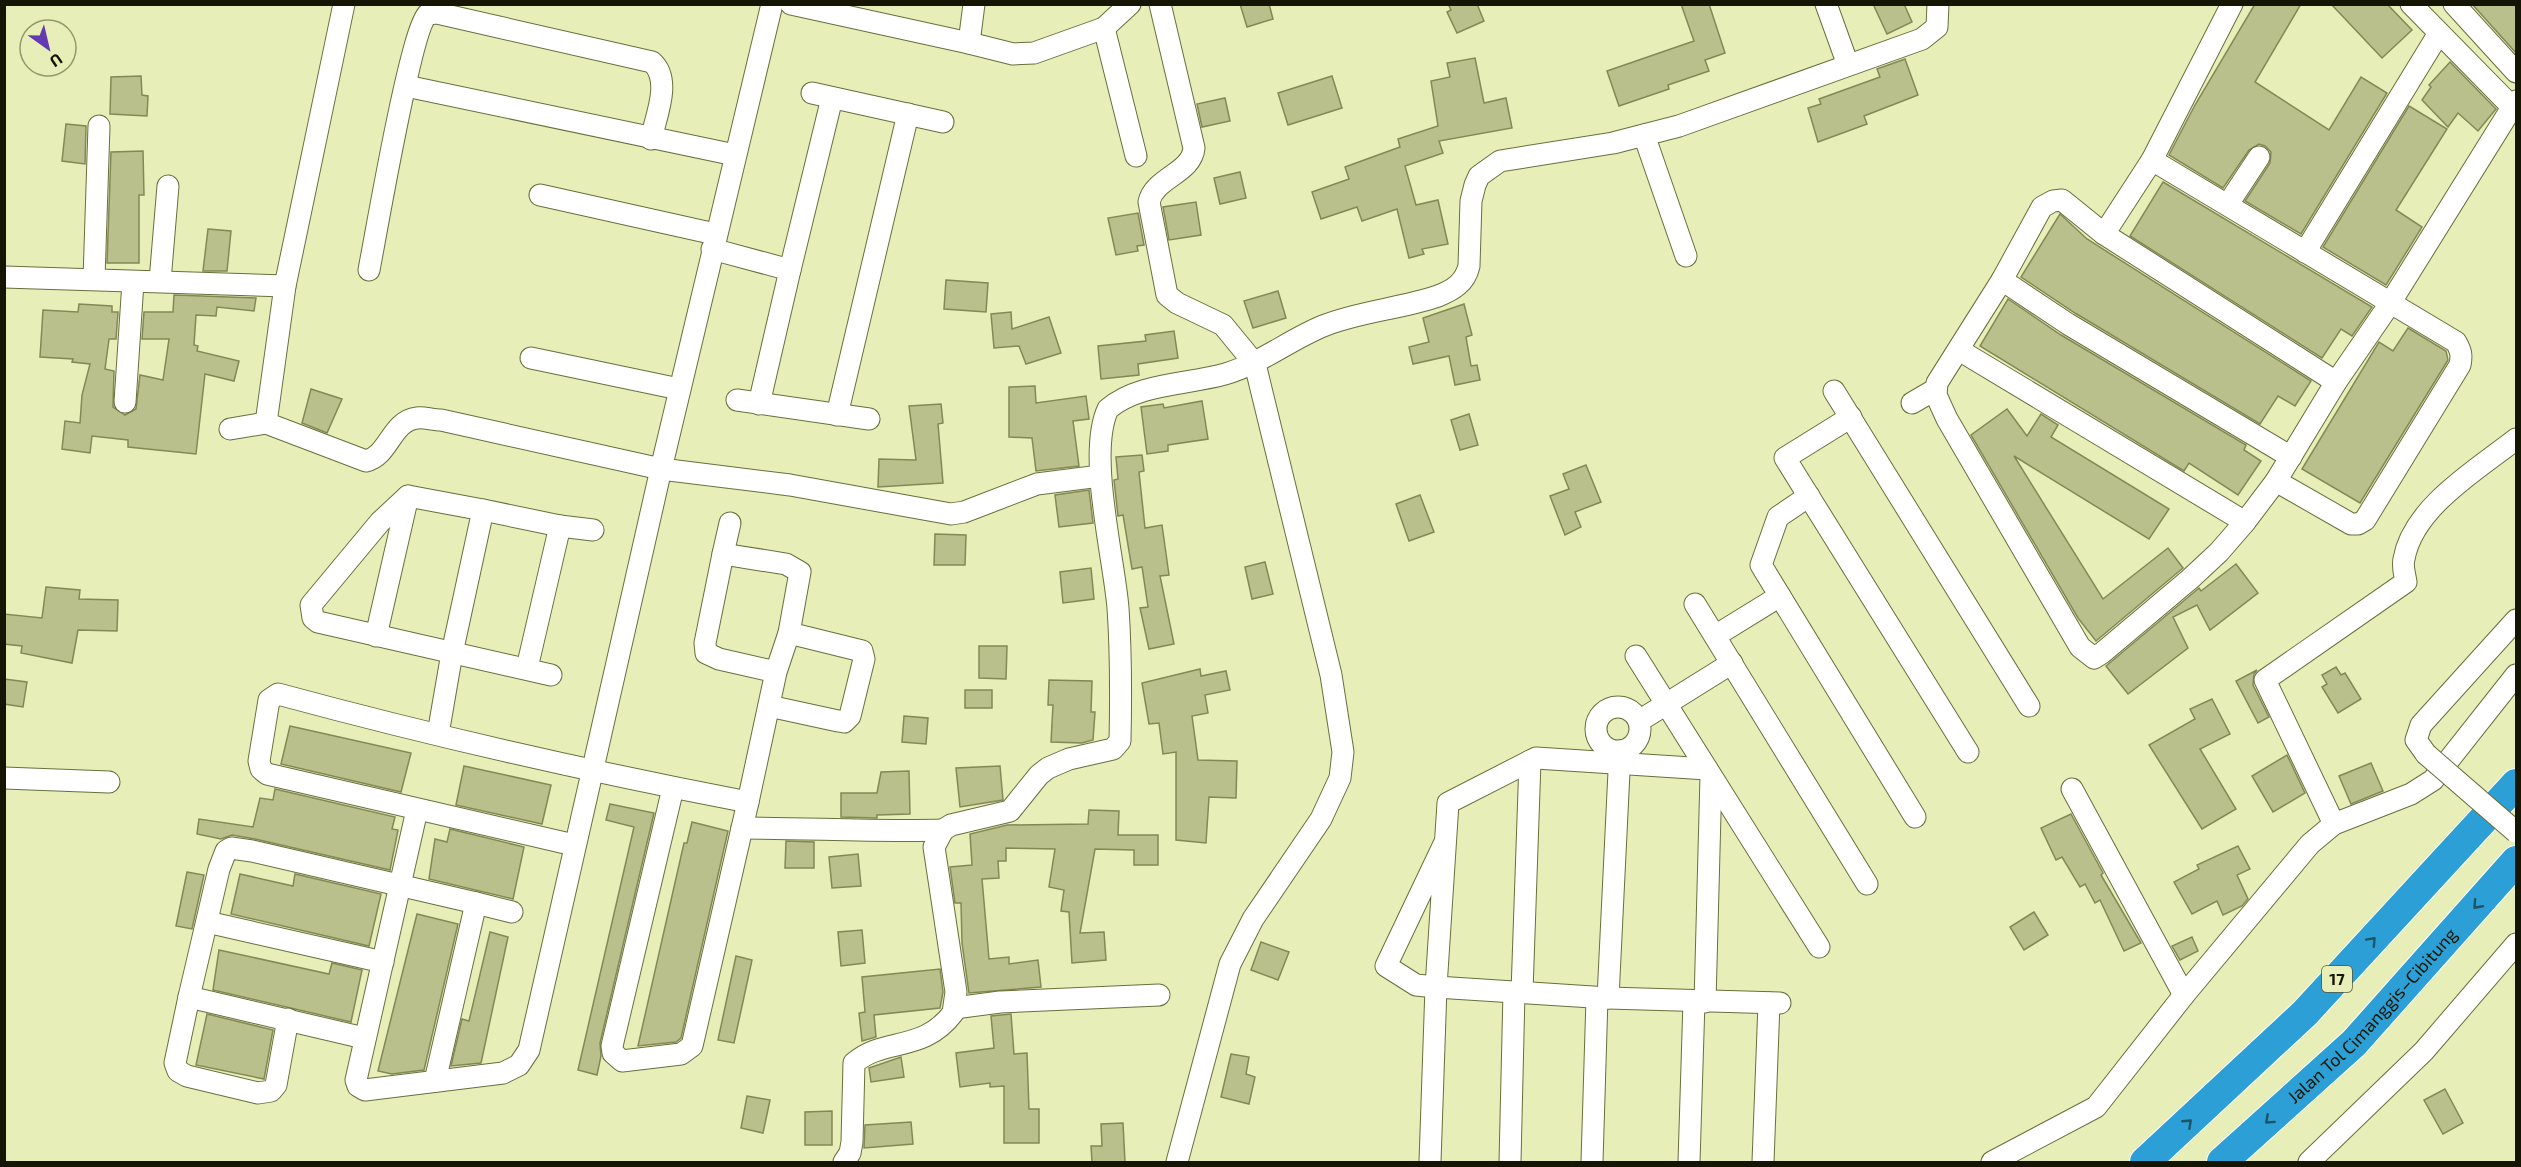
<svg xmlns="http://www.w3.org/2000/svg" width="2521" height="1167" viewBox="0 0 2521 1167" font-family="'Exo 2',sans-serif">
  <rect width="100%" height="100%" fill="#e7eeb7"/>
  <g fill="#b9c08b" stroke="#838956" stroke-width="1.5">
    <path d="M1240,4H1269L1273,19L1247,27Z"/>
    <path d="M1448,4H1477L1484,21L1457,33L1447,12L1451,10Z"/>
    <path d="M1681,4H1709L1725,53L1705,60L1709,71L1668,85L1669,89L1619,106L1607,71L1694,41Z"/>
    <path d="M1873,4H1904L1912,22L1887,34Z"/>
    <path d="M2255,4H2301L2255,82L2329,130L2361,77L2387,93L2301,234L2245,201L2270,163L2271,152L2265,146L2259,144L2249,150L2223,188L2169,155L2195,105Z"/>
    <path d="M2331,4H2387L2412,30L2382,58Z"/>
    <path d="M2472,4H2517V54Z"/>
    <path d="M1475,58L1484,103L1506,98L1512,128L1439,141L1443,153L1405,166L1416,205L1438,200L1448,244L1422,249L1424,254L1409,258L1397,209L1362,221L1357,207L1321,219L1312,192L1349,179L1345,167L1400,147L1398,139L1438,126L1431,81L1450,77L1447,63Z"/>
    <path d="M1905,59L1918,95L1864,116L1867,124L1818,142L1808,108L1821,104L1819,99L1880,77L1877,69Z"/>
    <path d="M2450,62L2496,109L2478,131L2458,113L2448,127L2422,100L2431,87L2429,85Z"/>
    <path d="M141,76L142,95L148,96L147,116L110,114L111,77Z"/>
    <path d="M1332,76L1342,108L1288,125L1278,93Z"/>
    <path d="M1225,98L1230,121L1202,127L1197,104Z"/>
    <path d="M2409,106L2447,129L2396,210L2422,227L2386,285L2323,247Z"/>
    <path d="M66,124L86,126L85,164L62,161Z"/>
    <path d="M143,151L144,195H139V263H107L111,152Z"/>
    <path d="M1240,172L1246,198L1220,204L1214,178Z"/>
    <path d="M2163,182L2372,307L2352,336L2341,329L2322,358L2130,236Z"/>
    <path d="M1196,202L1201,235L1169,240L1163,207Z"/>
    <path d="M1138,213L1144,245L1137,246L1138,251L1116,255L1108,218Z"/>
    <path d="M2060,214L2087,239L2311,381L2295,406L2278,396L2260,424L2075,313L2021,277Z"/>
    <path d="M208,229L231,231L227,271H203Z"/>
    <path d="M946,280L988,283L986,312L944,309Z"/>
    <path d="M1278,291L1286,318L1253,328L1244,301Z"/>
    <path d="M174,295L256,298L254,311L217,307L216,316L196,315L194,345L198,346L197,351L239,361L234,381L205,374L196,454L128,447V440L92,436L90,453L62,449L65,421L80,423L82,395L90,364L72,362L73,359L40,357L43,310L78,312L79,304L112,306V312H118L116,339H109L105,369L114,371L113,407L125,415L136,409L140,375L163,380L169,339H142L144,312H173Z"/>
    <path d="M2008,299L2061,335L2246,445L2244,450L2261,461L2238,495L2189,463L2184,471L1980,346Z"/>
    <path d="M1464,304L1472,335L1466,337L1471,366L1477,365L1480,380L1455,385L1449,356L1413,364L1409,347L1429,342L1423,318Z"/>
    <path d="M1011,312L1012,329L1049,317L1061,353L1026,364L1019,346L994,348L991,314Z"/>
    <path d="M2408,328L2446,351L2448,360L2360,503L2302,469L2379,342L2393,351Z"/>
    <path d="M1174,331L1178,358L1138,364L1139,375L1101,379L1098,346L1146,341L1145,335Z"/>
    <path d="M1035,386L1036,403L1086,396L1089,419L1073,421L1079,466L1036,471L1032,438L1009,437V387Z"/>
    <path d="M311,389L342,399L327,433L302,423Z"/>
    <path d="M1202,401L1208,439L1168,445V451L1147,454L1141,407L1163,404L1164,408Z"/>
    <path d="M941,404L943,423L938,424L943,483L878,487L879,459L916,460L909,406Z"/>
    <path d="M2007,409L2027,436L2041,414L2058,425L2051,437L2169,509L2149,539L2014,456L2103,599L2168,548L2183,568L2096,641L2078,618L1971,435Z"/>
    <path d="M1469,414L1478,445L1460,450L1451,420Z"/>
    <path d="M1142,455L1144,471L1139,472L1145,528L1162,525L1169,575L1160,576L1174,644L1149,649L1140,608L1148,607L1142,567L1132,569L1123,515L1118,516L1114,480L1118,479L1116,457Z"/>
    <path d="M1586,465L1601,502L1575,512L1581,527L1565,535L1550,496L1569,489L1563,474Z"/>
    <path d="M1089,490L1093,523L1059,527L1055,495Z"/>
    <path d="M1420,495L1434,532L1409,541L1396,504Z"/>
    <path d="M935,534L966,535L965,565H934Z"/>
    <path d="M1265,562L1273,594L1252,599L1245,567Z"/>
    <path d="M2236,564L2258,593L2210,630L2197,605L2173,617L2188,648L2128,694L2106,666L2199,588L2201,591Z"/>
    <path d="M1091,568L1094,599L1063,603L1060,572Z"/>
    <path d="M46,587L80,590L79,599L118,600L117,631L78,630L72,663L21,653L22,646L4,644V614L42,618Z"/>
    <path d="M979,646H1007L1006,679L979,678Z"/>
    <path d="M2336,667L2341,675L2345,673L2361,699L2338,713L2322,687L2327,684L2322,675Z"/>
    <path d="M1200,669L1201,676L1226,671L1230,690L1205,695L1208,713L1192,716L1198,760L1237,761L1236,798L1209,797L1206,843L1176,840V752L1163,754L1159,723L1149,724L1142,683Z"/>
    <path d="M2257,670L2254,674L2253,685L2269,717L2258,723L2236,681Z"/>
    <path d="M4,679L27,682L23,707L4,704Z"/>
    <path d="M1049,680L1092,681L1091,712H1095L1093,740L1082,743L1051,742L1053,705H1048Z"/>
    <rect x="965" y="690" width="27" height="18"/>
    <path d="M2212,699L2230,734L2200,749L2236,809L2202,829L2149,745L2195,719L2190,709Z"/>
    <path d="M904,716L928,718L926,744L902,742Z"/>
    <path d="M290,726L411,753L401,792L281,764Z"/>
    <path d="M2287,755L2305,793L2273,812L2252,776Z"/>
    <path d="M2371,763L2383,791L2351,804L2339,776Z"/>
    <path d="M464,766L551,785L542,824L456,805Z"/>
    <path d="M1000,766L1003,800L960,807L956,768Z"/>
    <path d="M909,771L910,814L877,815V818L841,817V793H877L881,772Z"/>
    <path d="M275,789L395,817L392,829L398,830L390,870L255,839L232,835L221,839L197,834L199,819L253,827L260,798L273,800Z"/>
    <path d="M610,804L654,813L600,1043L601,1056L597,1075L578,1070L634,827L606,820Z"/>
    <path d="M1089,810L1119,811L1118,835H1158V865H1134V850L1095,849L1080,933L1104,932L1106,960L1072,963L1069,912L1061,911L1064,890L1049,887L1055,849L1006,848V861H998L999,878L982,879L989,959L1009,957V964L1038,960L1041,987L969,993L962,943L961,903H955L950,867L972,865L970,834L1007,825L1088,824Z"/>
    <path d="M2071,814L2103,873L2101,875L2141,943L2124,951L2100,900L2095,903L2085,884L2080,887L2062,857L2056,860L2041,828Z"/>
    <path d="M692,822L728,831L681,1038L676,1042L638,1046L684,843H687Z"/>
    <path d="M450,829L524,847L513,899L429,879L435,839L447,842Z"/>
    <path d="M786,841L814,842V868H785Z"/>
    <path d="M2238,846L2250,869L2237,875L2248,899L2242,906L2223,915L2217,901L2192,914L2174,882L2199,869L2197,865Z"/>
    <path d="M858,854L861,886L832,888L829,857Z"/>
    <path d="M187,872L204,875L192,929L176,926Z"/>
    <path d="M240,874L293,886L295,874L381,894L369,946L231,914Z"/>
    <path d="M2034,912L2048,935L2024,950L2010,927Z"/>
    <path d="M417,914L458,924L424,1070L392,1074L378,1071Z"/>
    <path d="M862,930L865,963L841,966L838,932Z"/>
    <path d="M490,932L508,937L481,1063L451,1066L462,1019L469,1021Z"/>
    <path d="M2192,937L2198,951L2180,960L2172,946Z"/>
    <path d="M1261,942L1289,952L1278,980L1251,970Z"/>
    <path d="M219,950L329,974L332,963L362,970L351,1022L213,990Z"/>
    <path d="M736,956L752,960L734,1043L718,1040Z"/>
    <path d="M940,969L943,992L940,1008L874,1015L876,1037L862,1041L859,1013L865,1012L862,977Z"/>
    <path d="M207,1014L273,1030L264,1079L196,1065Z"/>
    <path d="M1011,1014L1014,1054L1027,1053L1029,1109H1039V1143H1004V1086L990,1087V1083L960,1087L956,1053L994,1048L991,1016Z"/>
    <path d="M1231,1054L1249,1057L1246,1074L1255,1077L1249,1104L1221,1097Z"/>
    <path d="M901,1057L904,1077L871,1082L869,1068Z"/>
    <path d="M2445,1089L2463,1123L2443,1134L2424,1100Z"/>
    <path d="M747,1096L770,1100L763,1133L741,1128Z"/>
    <path d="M832,1111V1145H805V1112Z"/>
    <path d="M911,1122L913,1144L864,1148L865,1125Z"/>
    <path d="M1123,1123L1125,1162H1092L1091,1146H1102L1101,1124Z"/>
  </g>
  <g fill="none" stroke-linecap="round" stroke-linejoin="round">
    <defs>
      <g id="minor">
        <path d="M344,4L285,286L266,423L366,461C389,456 391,421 417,418C424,417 433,420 441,420L661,469L790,485L951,514L964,512L1037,484L1100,476"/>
        <path d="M791,4L969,43L974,4"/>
        <path d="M1160,4L1194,148C1192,173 1154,178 1149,202L1167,295L1177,303L1223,325L1255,364L1331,675L1343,752L1340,778L1321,819L1253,919L1230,964L1177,1162"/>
        <path d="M1826,4L1848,65"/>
        <path d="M2411,4L2516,111"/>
        <path d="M2454,4L2516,72"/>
        <path d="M1104,28L1136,156"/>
        <path d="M969,43L1013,54L1034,53L1104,28L1130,4"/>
        <path d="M406,86L735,155"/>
        <path d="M812,93L943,122"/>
        <path d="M1644,135L1686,256"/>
        <path d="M2152,160L2456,342C2461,351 2462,355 2460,365L2365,520L2358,524H2351L2276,481"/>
        <path d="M540,195L715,234"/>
        <path d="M2228,204L2259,157"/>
        <path d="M2104,234L2152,160L2232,4"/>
        <path d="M712,249L790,270L759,404"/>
        <path d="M2305,252L2439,33"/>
        <path d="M369,270C376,234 411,28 428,14L437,13L652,62C672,80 656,116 651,139"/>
        <path d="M790,270L832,98"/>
        <path d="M4,277L285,286"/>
        <path d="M94,279L99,126"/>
        <path d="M2002,280L2068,324L2291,457"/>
        <path d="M160,281L168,186"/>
        <path d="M1959,350L2245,522L2276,481L2336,382L2389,305L2516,101"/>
        <path d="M531,358L679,389"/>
        <path d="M1834,391L2029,706"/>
        <path d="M737,400L869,419"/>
        <path d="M125,402L133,282"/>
        <path d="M1912,403L1936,389"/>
        <path d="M837,415L908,114"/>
        <path d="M1851,417L1785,458L1968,752"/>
        <path d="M230,429L266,423"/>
        <path d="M1809,496L1778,517L1761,565L1915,817"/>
        <path d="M483,510L560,526L593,530"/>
        <path d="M2245,522L2219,552L2190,579L2102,653L2094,658L2080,647L1947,419L1936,395L1937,383L2002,280L2042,207L2053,201L2062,200L2104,234L2336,382"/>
        <path d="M723,554L730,523"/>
        <path d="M1695,604L1867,884"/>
        <path d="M376,636L408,496"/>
        <path d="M1715,636L1780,596"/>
        <path d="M1636,656L1819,947"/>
        <path d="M527,668L560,526"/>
        <path d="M769,706L838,721L844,722L850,716L864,659L862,651L789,633"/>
        <circle cx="1618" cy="729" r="22"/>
        <path d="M1639,721L1732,663"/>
        <path d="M438,734L452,653L483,510L408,496L380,522L311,605L313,618L318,622L551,675"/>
        <path d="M2426,754L2416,740L2421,725L2516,620"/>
        <path d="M4,778L109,782"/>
        <path d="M2072,789L2184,995"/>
        <path d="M748,802L776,672L789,633L800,572L786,564L723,554L705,643L706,653L719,659L776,672"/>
        <path d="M417,810L356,1080L358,1086L365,1090L503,1073L519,1065L529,1050L661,469L772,4"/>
        <path d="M2334,824L2265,680L2406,582C2405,575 2402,566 2404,559C2413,507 2478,469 2516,439"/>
        <path d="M742,828C809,828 876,832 943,830"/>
        <path d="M1445,842L1386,966L1416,985L1436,987L1448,803L1536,758L1707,769"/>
        <path d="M574,845L267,774L261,769L259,761L269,700L278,694C433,736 591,772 748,802L692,1046L681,1054L622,1061L613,1053L612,1046L673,788"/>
        <path d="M476,903L512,912"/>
        <path d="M207,922L383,962"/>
        <path d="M1522,992L1530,761"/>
        <path d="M189,997L175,1063L178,1071L187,1076L258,1093L271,1091L276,1085L288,1019"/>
        <path d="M1608,998L1620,751"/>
        <path d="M1705,1002L1711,776"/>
        <path d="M955,1008L1000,1002L1159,995"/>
        <path d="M364,1038L189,997L219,869L226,851L231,848L252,851L476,903L435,1081"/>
        <path d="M844,1162L850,1153L852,1142L854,1063C884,1037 923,1053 953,1013L956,992L934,847L943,830L951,825L1010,811L1039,775L1048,768L1069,759L1113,749L1120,741C1121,697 1121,652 1118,608C1114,558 1087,453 1108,409C1139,383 1186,385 1225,374C1260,364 1289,340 1323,326C1360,311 1400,309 1438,296C1453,290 1465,283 1469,266L1471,201L1475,185L1479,176L1500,161L1613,143L1679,126L1922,39L1937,27L1938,4"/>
        <path d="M1430,1162L1436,987L1608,998L1780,1003"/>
        <path d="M1510,1162L1514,992"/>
        <path d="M1592,1162L1597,998"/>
        <path d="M1689,1162L1694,1001"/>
        <path d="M1763,1162L1769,1003"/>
        <path d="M1992,1162L2096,1107L2184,995L2310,844L2334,824L2411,794L2433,780L2516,675"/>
        <path d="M2309,1162L2424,1051L2516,944"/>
      </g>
      <g id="highway">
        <path d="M2145,1162L2305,1013L2516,784"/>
        <path id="s1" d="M2222,1162L2354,1043L2516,861"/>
      </g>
    </defs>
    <use href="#minor" stroke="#696f3c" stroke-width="23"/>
    <use href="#highway" stroke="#fff" stroke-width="32"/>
    <use href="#minor" stroke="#fff" stroke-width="21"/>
    <use href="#highway" stroke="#2c9fd6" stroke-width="30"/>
    <defs>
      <path id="minor-bridge" d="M2426,754L2516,832"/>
    </defs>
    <use href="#minor-bridge" stroke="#696f3c" stroke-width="23" stroke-linecap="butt"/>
    <use href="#minor-bridge" stroke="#fff" stroke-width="21"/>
  </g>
  <defs><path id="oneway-chevron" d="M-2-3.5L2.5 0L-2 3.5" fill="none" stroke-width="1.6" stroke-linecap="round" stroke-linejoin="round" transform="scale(1.5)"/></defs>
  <g stroke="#1f5462">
    <use href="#oneway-chevron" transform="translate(2477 905) rotate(132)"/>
    <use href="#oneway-chevron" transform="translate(2372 941) rotate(-47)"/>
    <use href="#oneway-chevron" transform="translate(2269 1120) rotate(138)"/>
    <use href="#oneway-chevron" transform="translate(2188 1123) rotate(-43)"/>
  </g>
  <g text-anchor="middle" stroke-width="4.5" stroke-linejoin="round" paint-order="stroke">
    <rect fill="#e7eeb7" stroke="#535739" stroke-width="1.5" x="2322" y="966" width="30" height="26" rx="4.5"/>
    <g font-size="16" font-weight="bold" fill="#141603">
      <text x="2337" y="985">17</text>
    </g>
    <g font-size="18" fill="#141603" stroke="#e7eeb7">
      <text dy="6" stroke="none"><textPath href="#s1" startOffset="210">Jalan Tol Cimanggis–Cibitung</textPath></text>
    </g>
  </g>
  <rect width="2521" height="1167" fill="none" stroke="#141603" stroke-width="12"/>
  <g transform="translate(48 48) rotate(146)"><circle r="28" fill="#e7eeb7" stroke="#93986f" stroke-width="1.5"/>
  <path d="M0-4.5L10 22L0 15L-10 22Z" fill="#643ab2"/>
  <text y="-9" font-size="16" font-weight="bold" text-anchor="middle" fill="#141603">U</text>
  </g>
</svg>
